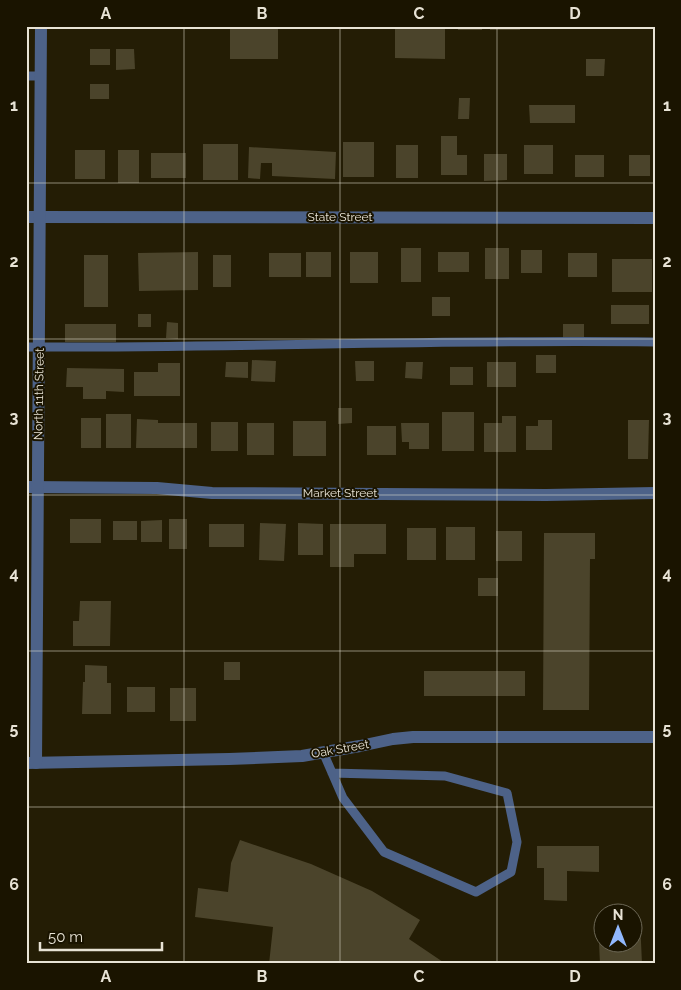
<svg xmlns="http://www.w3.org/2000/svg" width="681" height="990" viewBox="0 0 681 990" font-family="Raleway,sans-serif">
  <rect width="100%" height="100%" fill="#241d05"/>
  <g fill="#4b442b">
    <rect x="230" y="26" width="48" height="33"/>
    <path d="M395,26H445V59L395,58Z"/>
    <rect x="458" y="26" width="24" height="4"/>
    <rect x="490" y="26" width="30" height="4"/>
    <rect x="90" y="49" width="20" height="16"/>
    <path d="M116,49H134L135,69L116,70Z"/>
    <path d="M586,59H605L604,76H586Z"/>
    <rect x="90" y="84" width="19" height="15"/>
    <path d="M459,98H470L469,119H458Z"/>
    <path d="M529,105H575V123H530Z"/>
    <path d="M441,136H457V155H467V175H441Z"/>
    <rect x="343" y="142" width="31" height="35"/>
    <rect x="203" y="144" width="35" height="36"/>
    <rect x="396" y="145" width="22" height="33"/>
    <rect x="524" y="145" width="29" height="29"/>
    <path d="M249,147L336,152L335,179L272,176V163H261L260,179L248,178Z"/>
    <rect x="75" y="150" width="30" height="29"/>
    <rect x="118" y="150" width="21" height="33"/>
    <rect x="151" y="153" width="35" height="25"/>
    <path d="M484,154H507V180L484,181Z"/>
    <rect x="575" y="155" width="29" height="22"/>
    <rect x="629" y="155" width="21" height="21"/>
    <rect x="401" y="248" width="20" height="34"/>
    <rect x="485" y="248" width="24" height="31"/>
    <rect x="521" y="250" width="21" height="23"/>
    <path d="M198,252V290L139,291L138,253Z"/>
    <rect x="306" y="252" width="25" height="25"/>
    <rect x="350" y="252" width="28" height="31"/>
    <rect x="438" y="252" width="31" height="20"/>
    <rect x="269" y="253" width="32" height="24"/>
    <rect x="568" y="253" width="29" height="24"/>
    <rect x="84" y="255" width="24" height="52"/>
    <rect x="213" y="255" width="18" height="32"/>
    <rect x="612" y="259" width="40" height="33"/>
    <rect x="432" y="297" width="18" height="19"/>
    <rect x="611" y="305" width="38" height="19"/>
    <rect x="138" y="314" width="13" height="13"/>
    <path d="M167,322L178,323V339L166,338Z"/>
    <rect x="65" y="324" width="51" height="18"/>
    <rect x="563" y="324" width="21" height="17"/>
    <rect x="536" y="355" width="20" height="18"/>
    <path d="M252,360L276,361L275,382L251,381Z"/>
    <path d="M355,361H374V381H356Z"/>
    <path d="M226,362H248V378L225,377Z"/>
    <path d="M406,362H423L422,379L405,378Z"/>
    <rect x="487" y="362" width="29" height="25"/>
    <path d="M158,363H180V396H134V372H158Z"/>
    <rect x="450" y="367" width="23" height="18"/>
    <path d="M67,368L124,369V392L106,391V399H83V387H66Z"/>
    <path d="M338,408H352V423L338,424Z"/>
    <rect x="442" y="412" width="32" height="39"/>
    <rect x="106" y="414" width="25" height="34"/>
    <path d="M502,416H516V452H484V423H502Z"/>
    <rect x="81" y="418" width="20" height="30"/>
    <path d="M137,419L158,420V423H197V448H136Z"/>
    <path d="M538,420H552V450H526V426H538Z"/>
    <path d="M628,420H649L648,459H628Z"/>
    <rect x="293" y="421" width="33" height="35"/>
    <rect x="211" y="422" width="27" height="29"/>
    <rect x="247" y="423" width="27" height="32"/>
    <path d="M401,423H429V449H409V442H402Z"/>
    <rect x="367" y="426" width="29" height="29"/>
    <rect x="70" y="519" width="31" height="24"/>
    <rect x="169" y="519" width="18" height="30"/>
    <path d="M162,520V542H141V521Z"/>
    <path d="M26,521H28L29,597H26Z"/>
    <rect x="113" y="521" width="24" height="19"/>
    <path d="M260,523L286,524L284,561L259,560Z"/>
    <path d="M298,523L323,524V555H298Z"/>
    <rect x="209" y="524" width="35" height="23"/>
    <path d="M330,524H386V554H354V567H330Z"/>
    <rect x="446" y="527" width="29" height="33"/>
    <rect x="407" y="528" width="29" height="32"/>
    <rect x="496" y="531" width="26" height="30"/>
    <path d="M544,533H595V559H590L589,710H543Z"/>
    <rect x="478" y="578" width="20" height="18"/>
    <path d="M80,601H111L110,646H73V621H79Z"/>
    <rect x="224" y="662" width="16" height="18"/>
    <path d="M85,665L107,666V683H111V714H82L83,682H85Z"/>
    <rect x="424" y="671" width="101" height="25"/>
    <rect x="127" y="687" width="28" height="25"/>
    <rect x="170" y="688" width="26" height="33"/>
    <path d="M240,840L311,864L372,891L420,920L409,939L446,964H269L273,927L195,917L198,888L228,892L231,863Z"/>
    <path d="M537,846H599V872L567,871V901L544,900V868H537Z"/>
    <path d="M640,919L642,964H600L598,921H604V942H634V920Z"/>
  </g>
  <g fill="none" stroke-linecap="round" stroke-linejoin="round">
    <g stroke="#4d6288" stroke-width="9">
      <path d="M26,76H41"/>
      <path d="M26,347C236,348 445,339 655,342"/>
      <path d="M323,752L343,798L384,852L476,892L511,872L517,842L507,793L445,776L332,773"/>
    </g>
    <g stroke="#4d6288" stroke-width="12">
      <path d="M26,217L655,218"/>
      <path d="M26,487L157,488L212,493L546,495L655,493"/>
      <path d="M26,763L229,759L302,756L360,746L393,739L413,737H653"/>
      <path d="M36,763L41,26"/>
    </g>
  </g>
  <path fill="none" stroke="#e8e3d5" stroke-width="1" stroke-opacity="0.55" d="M184,26V964M340,26V964M497,26V964M26,183H655M26,339H655M26,495H655M26,651H655M26,807H655"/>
  <g text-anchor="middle" stroke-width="4" stroke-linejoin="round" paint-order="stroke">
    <g font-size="12" fill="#e8e3d5" stroke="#1a1400">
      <text x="340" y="221">State Street</text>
      <text transform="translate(39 394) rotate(-89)" y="4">North 11th Street</text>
      <text x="340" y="497">Market Street</text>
      <text transform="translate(340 749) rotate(-10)" y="4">Oak Street</text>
    </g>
  </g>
  <rect width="681" height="990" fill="none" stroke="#1a1400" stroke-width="55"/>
  <g transform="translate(618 928)"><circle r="24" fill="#1a1400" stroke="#6c6755"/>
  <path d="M0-4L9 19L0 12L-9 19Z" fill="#91b8fd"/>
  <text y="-8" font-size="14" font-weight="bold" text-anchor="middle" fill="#e8e3d5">N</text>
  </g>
  <path d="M40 942v8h122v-8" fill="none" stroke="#e8e3d5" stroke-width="2.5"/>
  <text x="48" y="942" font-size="15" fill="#e8e3d5" stroke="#1a1400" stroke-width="4" paint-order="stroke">50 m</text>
  <rect x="28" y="28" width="626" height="934" fill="none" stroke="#e8e3d5" stroke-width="2"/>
  <g font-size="16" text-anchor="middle" font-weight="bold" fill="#e8e3d5">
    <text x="106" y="19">A</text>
    <text x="262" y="19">B</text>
    <text x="419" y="19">C</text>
    <text x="575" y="19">D</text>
    <text x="14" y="111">1</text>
    <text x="667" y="111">1</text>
    <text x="14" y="267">2</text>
    <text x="667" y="267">2</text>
    <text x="14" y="423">3</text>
    <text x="667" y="423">3</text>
    <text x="14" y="579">4</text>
    <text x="667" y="579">4</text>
    <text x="14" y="734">5</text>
    <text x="667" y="734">5</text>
    <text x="14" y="890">6</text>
    <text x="667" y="890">6</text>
    <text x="106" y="982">A</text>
    <text x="262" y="982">B</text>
    <text x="419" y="982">C</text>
    <text x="575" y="982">D</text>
  </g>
</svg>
